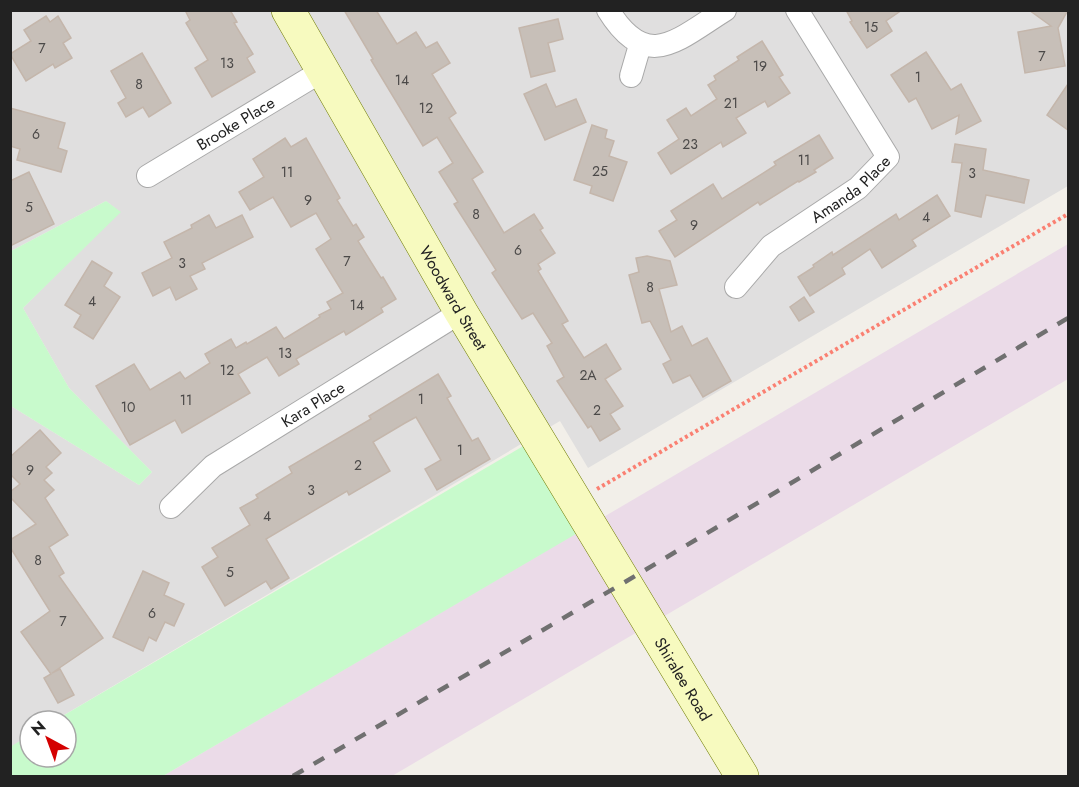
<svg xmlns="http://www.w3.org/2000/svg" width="1079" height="787" viewBox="0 0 1079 787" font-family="Jost,sans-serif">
  <rect width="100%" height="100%" fill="#f2efe9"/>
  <path fill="#e0dfdf" d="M11,11H1068V186L588,468L560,421L54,721H30V735L11,747V406L139,485L152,472L69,388L23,308L120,212L106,201L11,251Z"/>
  <path fill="#ebdbe8" d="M1068,244V379L392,776H163Z"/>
  <g fill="#c8facc">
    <path d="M106,201L121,212L23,308L69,388L152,472L139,485L11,406V251Z"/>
    <path d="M530,442L581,531L163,776H11L10,747L30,735V757H66V721H54Z"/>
  </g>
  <g fill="#c7bfb8" stroke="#c4b6ab" stroke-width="1.5">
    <path d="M185,10H230L237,22L234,23L253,54L247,58L255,72L212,97L195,68L208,60L186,23L190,20Z"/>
    <path d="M344,10H376L397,44L416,32L426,48L437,42L450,63L432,74L456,113L449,118L483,172L472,179L504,233L534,214L543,228L540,230L555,253L538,264L541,269L538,271L568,321L562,324L584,358L606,344L621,369L605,379L623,406L610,414L620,429L600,441L591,426L588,428L557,381L564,377L547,346L552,343L533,313L522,319L492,273L496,270L454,204L458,202L439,172L453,163L437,137L423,146L371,60L373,59Z"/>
    <path d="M846,10H902L886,21L892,31L867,48L850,22L852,21Z"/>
    <path d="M1029,10H1068L1058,28L1065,66L1025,73L1018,32L1051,26Z"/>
    <path d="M46,16L50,22L58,16L71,38L63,43L72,58L55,68L53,64L26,81L10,54L31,41L24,30Z"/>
    <path d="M558,19L563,39L548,43L555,71L531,77L519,28Z"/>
    <path d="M762,41L783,75L779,77L790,93L768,107L765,101L736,118L746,133L723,147L721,142L671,174L658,153L679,139L667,120L686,108L691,116L717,99L708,85L716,80L714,76L739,60L737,57Z"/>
    <path d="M926,52L951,90L961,84L981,121L956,134L959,115L932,129L916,98L909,102L891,75Z"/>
    <path d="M142,53L171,103L149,117L143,107L126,117L118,103L126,98L111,71Z"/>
    <path d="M546,84L556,107L576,99L586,122L545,140L524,94Z"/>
    <path d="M1068,84V130L1047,115Z"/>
    <path d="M10,108L65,123L58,148L67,151L61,172L17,160L20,149L10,146Z"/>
    <path d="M592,125L607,130L605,138L614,141L609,156L627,162L613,201L590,193L592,186L574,180Z"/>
    <path d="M819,135L833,158L814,170L816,172L799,182L798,181L760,205L758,202L675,257L659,231L677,220L671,211L713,184L722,199L776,165L774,162Z"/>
    <path d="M285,138L291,147L306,138L340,198L337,200L353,226L356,224L364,237L358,241L381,278L383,277L396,299L381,308L383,312L346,335L344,331L296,359L299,364L279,376L267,357L238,374L250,393L182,433L175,420L130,445L96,386L134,364L150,390L180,372L185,379L210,363L205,354L231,339L236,348L246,342L247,344L276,327L284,339L320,317L319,315L331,309L327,302L343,293L316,249L331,239L316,213L291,227L273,197L250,210L239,192L264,177L253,159Z"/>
    <path d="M955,144L986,149L983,170L1029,180L1024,203L986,195L981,217L955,211L962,163L952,162Z"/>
    <path d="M29,172L54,224L10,246V181Z"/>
    <path d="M937,195L950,216L912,240L916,246L882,268L870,249L842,268L845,274L810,296L798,277L814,267L813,265L832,252L833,255L896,214L899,220Z"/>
    <path d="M209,215L216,228L242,215L253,237L202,263L205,269L190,276L197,289L176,300L170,287L153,296L142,273L172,258L164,242L192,228L191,225Z"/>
    <path d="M647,256L670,261L677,285L659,289L671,332L682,326L692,346L707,338L731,381L703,397L690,375L673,383L663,364L671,360L650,321L642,323L629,275L639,272L636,258Z"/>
    <path d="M92,261L112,273L104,286L120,297L93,339L74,327L81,315L65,305Z"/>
    <path d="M804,297L814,312L799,321L790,307Z"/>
    <path d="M438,374L451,396L447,398L472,441L478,438L490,459L437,490L425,469L441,460L416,417L405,423L373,442L390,471L349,495L347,491L266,539L289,578L271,589L266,581L225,606L202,567L218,557L212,548L250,525L240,508L258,498L256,495L292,473L289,467L371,419L369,416Z"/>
    <path d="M40,430L61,453L46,467L52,473L44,480L54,490L45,498L68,535L49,547L64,573L59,576L103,638L52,673L60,669L74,695L58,703L44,678L51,674L21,632L50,611L10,547V540L36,524L10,497V492L20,484L10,474V457Z"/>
    <path d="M143,571L169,583L164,595L184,604L174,626L165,622L156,641L149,637L143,651L113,637Z"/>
  </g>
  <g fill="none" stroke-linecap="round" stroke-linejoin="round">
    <defs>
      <g id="street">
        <path d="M608,10C647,73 677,40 725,10"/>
        <path d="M631,76L640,45"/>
        <path id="s1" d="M148,176L322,71"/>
        <path id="s2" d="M736,287L771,246L858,188L888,157L797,10"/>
        <path id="s3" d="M171,507L213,466L461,312"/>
      </g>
      <g id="secondary">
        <path id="s4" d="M288,10L461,312L742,776"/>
      </g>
    </defs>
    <use href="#street" stroke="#a9a9a9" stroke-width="24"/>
    <use href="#secondary" stroke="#707d05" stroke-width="34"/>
    <path stroke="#fa8072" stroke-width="4" stroke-dasharray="3 3" stroke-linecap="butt" d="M597,489L1068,214"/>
    <use href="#street" stroke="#fff" stroke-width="22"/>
    <use href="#secondary" stroke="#f7fabf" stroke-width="33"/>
    <path stroke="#707070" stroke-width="4.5" stroke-dasharray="12 12" stroke-linecap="butt" d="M293,776L625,582L1068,318"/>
  </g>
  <g text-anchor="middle" stroke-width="5" stroke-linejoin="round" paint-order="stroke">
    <g font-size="14" fill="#4b4948">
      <text x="871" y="32">15</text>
      <text x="42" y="53">7</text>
      <text x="1042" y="61">7</text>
      <text x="227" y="68">13</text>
      <text x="760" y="71">19</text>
      <text x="918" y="82">1</text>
      <text x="402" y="85">14</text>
      <text x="139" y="89">8</text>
      <text x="731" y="108">21</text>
      <text x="426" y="113">12</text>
      <text x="36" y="139">6</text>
      <text x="690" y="149">23</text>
      <text x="804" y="165">11</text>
      <text x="600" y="176">25</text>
      <text x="287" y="177">11</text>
      <text x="972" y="178">3</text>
      <text x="308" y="205">9</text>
      <text x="29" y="212">5</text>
      <text x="476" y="219">8</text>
      <text x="926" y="222">4</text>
      <text x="694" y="230">9</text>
      <text x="518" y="255">6</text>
      <text x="347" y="266">7</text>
      <text x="182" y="268">3</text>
      <text x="650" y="292">8</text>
      <text x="92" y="306">4</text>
      <text x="357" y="310">14</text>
      <text x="285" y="358">13</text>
      <text x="227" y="375">12</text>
      <text x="588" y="380">2A</text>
      <text x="421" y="404">1</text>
      <text x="186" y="405">11</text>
      <text x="128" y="412">10</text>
      <text x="597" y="415">2</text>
      <text x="460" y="455">1</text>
      <text x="358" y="470">2</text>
      <text x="30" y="475">9</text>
      <text x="311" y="495">3</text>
      <text x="267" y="521">4</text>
      <text x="38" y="565">8</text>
      <text x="230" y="577">5</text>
      <text x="152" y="618">6</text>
      <text x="63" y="626">7</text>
    </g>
    <g font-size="16" fill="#222" stroke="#fff">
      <text dy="6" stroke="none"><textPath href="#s1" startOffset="102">Brooke Place</textPath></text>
      <text dy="6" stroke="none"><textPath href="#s2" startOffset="152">Amanda Place</textPath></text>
      <text dy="6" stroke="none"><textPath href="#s4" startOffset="332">Woodward Street</textPath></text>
      <text dy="6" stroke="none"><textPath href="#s3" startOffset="176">Kara Place</textPath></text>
      <text dy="6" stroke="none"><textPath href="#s4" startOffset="777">Shiralee Road</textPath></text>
    </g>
  </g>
  <rect width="1079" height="787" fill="none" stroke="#222222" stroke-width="24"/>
  <g transform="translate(48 739) rotate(319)"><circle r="28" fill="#ffffff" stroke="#a7a7a7" stroke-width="1.5"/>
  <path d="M0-4.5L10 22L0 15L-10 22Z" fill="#d40000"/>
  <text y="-9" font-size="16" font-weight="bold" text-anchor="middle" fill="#222222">N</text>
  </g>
</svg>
